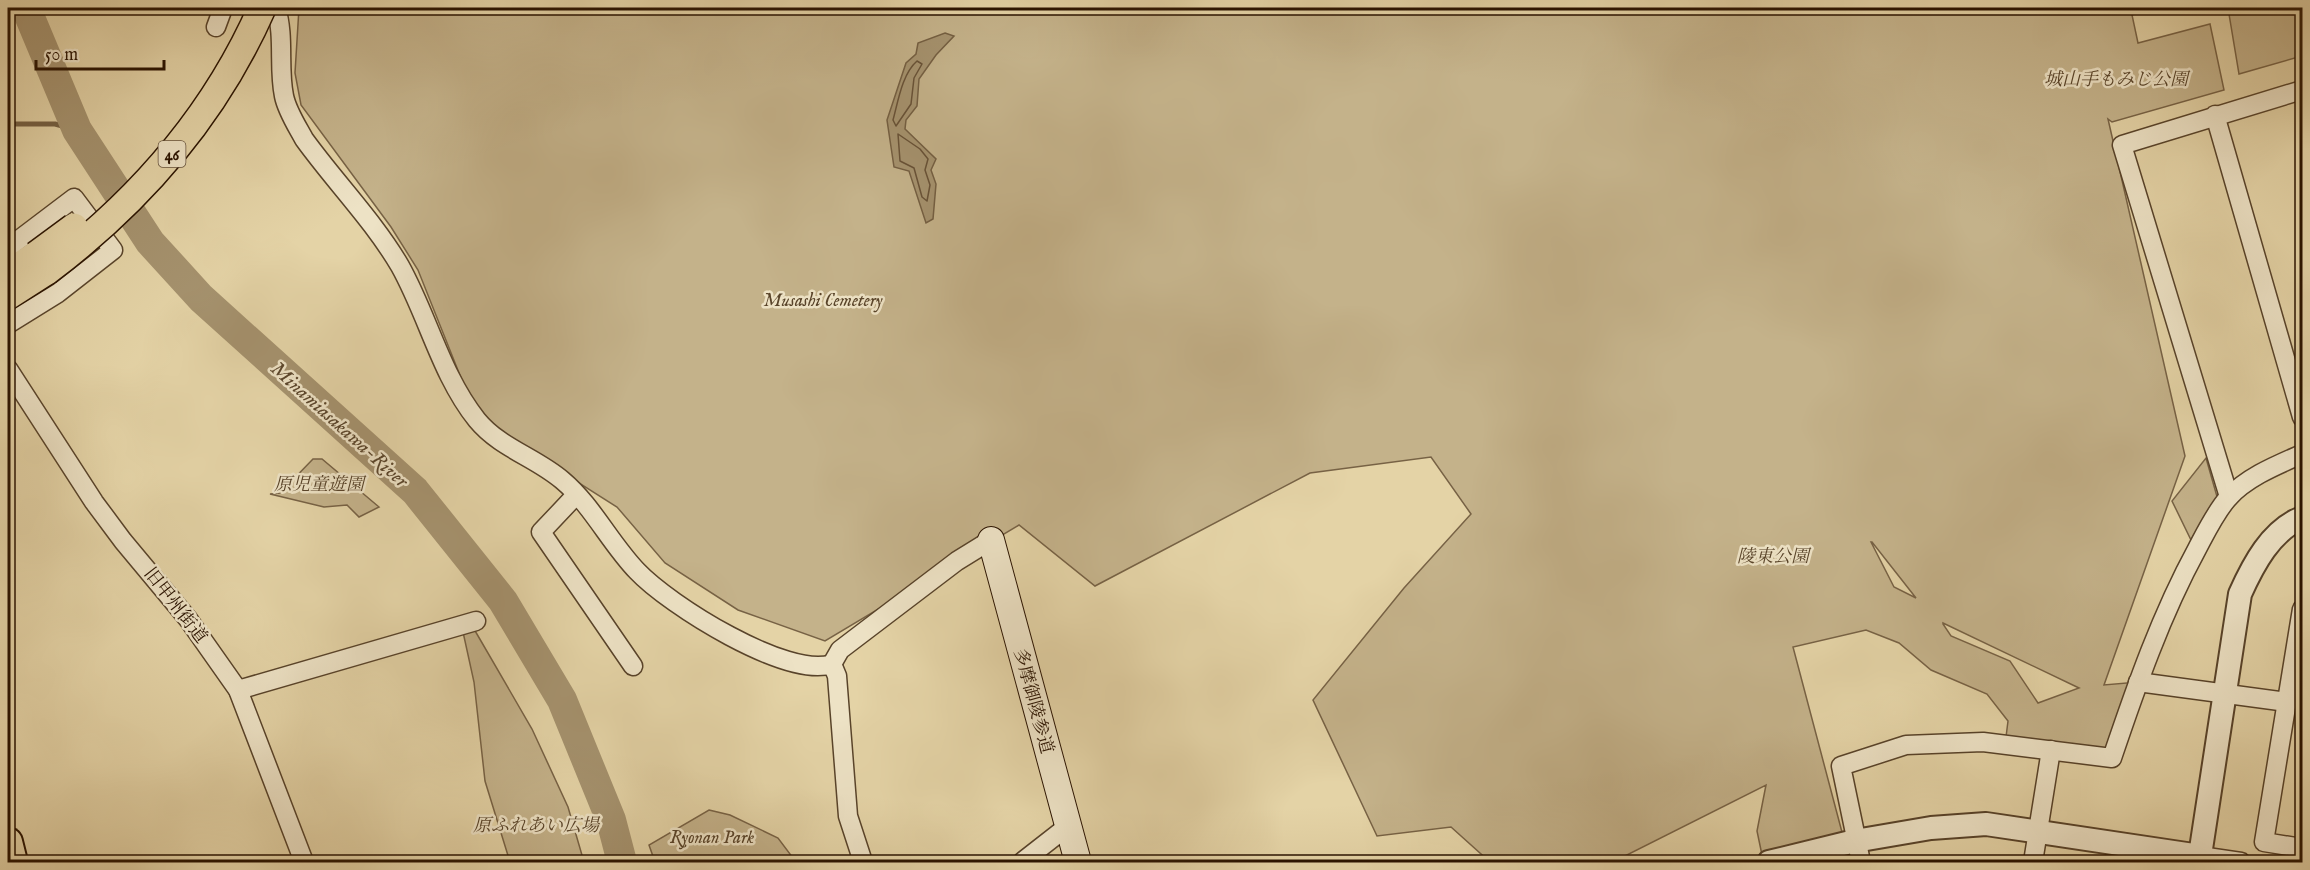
<svg xmlns="http://www.w3.org/2000/svg" width="2310" height="870" viewBox="0 0 2310 870" font-family="'IM FELL English','Noto Serif JP',serif">
  <rect width="100%" height="100%" fill="#e4d3a6"/>
  <filter id="stains"><feTurbulence type="fractalNoise" baseFrequency=".00333" numOctaves="4"/><feColorMatrix values="0 0 0 0 .2 0 0 0 0 .09 0 0 0 0 .02 0 0 0 .5 -.17"/></filter>
  <radialGradient id="worn" r=".72"><stop offset=".6" stop-color="#630" stop-opacity="0"/><stop offset="1" stop-color="#630" stop-opacity=".3"/></radialGradient>
  <g fill="#c4b28a" stroke="#776245" stroke-width="1.5" fill-rule="evenodd">
    <path d="M299,8H2147L2132,15L2138,43L2210,24L2224,90L2112,122L2108,119L2185,456L2104,685L2138,682L2112,758L2005,745L2008,721L1987,694L1931,670L1899,643L1866,630L1793,647L1843,836L1762,855L1757,831L1766,785L1613,862H1490L1451,827L1377,836L1313,700L1404,588L1471,514L1431,457L1310,473L1095,586L1019,525L825,641L738,610L665,563L617,507L497,431L473,408L418,270L391,227L301,105L295,73ZM1871,542H1872L1916,598L1894,587ZM1943,624V623L2079,688L2038,703L2010,661L1951,636Z"/>
    <path d="M2228,8H2302V56L2239,74Z"/>
    <path d="M2206,458L2218,500L2191,540L2172,501Z"/>
    <path d="M313,459H322L379,507L359,517L347,505L324,507L270,494L280,493Z"/>
    <path d="M474,629L532,729L568,807L584,862H510L485,781L474,682L463,632Z"/>
    <path d="M709,810L730,815L778,838L796,862H655L649,845Z"/>
    <path d="M1858,853L1861,862H1816Z"/>
  </g>
  <path fill="#a5926e" stroke="#745f42" stroke-width="1.5" d="M945,33L954,36L936,55L919,79L917,106L906,120L905,129L936,159L931,170L936,184L933,219L926,223L909,171L894,167L887,120L906,63L916,54L918,43Z"/>
  <g fill="none" stroke-linecap="round" stroke-linejoin="round">
    <g stroke="#685237" stroke-width="1.5">
      <path d="M917,61L922,64L914,78L911,104L896,126L893,120C898,102 902,74 917,61Z"/>
      <path d="M898,134L920,149L928,159L925,170L930,185L927,201L922,197L914,168L900,161Z"/>
    </g>
    <path stroke="#745f42" stroke-width="5" d="M8,124H55L77,130"/>
    <path stroke="#a5926e" stroke-width="30" d="M26,8L77,130L150,242L201,298L415,491L503,601L562,700L611,820L622,862"/>
    <defs>
      <g id="minor">
        <path d="M276,8C285,37 278,67 284,96C287,111 297,126 304,139C335,182 373,220 400,266C428,316 441,375 477,420C500,448 535,457 562,480C592,505 610,543 637,571C669,605 787,679 832,664L840,650L957,561L991,540"/>
        <path d="M216,27L223,8"/>
        <path d="M2215,115L2302,417"/>
        <path d="M8,248L74,198L113,250L58,293L8,324"/>
        <path d="M8,369L94,502L123,541L188,619L238,690L304,862"/>
        <path d="M576,495L541,532L633,666"/>
        <path d="M2229,497L2122,145L2302,90"/>
        <path d="M2302,609L2264,842L2302,848"/>
        <path d="M832,664L837,676L848,816L863,862"/>
        <path d="M2138,682L2287,702"/>
        <path d="M238,690L476,621"/>
        <path d="M2200,856L2241,862"/>
        <path d="M1022,862L1068,826"/>
        <path d="M1861,862L1841,766L1906,745L1983,742L2112,758C2136,687 2161,615 2197,549C2206,532 2215,513 2228,498C2247,477 2277,465 2302,454"/>
        <path d="M2033,862L2051,750"/>
      </g>
      <g id="tertiary">
        <path d="M1769,862L1855,841L1931,828L1986,824L2200,856"/>
        <path d="M2199,862L2240,594C2253,565 2271,530 2302,518"/>
      </g>
      <path id="secondary" d="M991,540L1078,862"/>
      <g id="primary">
        <path d="M8,274L36,255"/>
        <path d="M8,296L47,271"/>
      </g>
      <path id="trunk" d="M8,842L13,862"/>
    </defs>
    <use href="#minor" stroke="#58432a" stroke-width="21"/>
    <use href="#tertiary" stroke="#58432a" stroke-width="26"/>
    <use href="#secondary" stroke="#2a1300" stroke-width="28"/>
    <use href="#primary" stroke="#2a1300" stroke-width="30"/>
    <use href="#trunk" stroke="#2a1300" stroke-width="32"/>
    <use href="#minor" stroke="#ede2c5" stroke-width="18"/>
    <use href="#tertiary" stroke="#ede2c5" stroke-width="22"/>
    <use href="#secondary" stroke="#ede2c5" stroke-width="26"/>
    <use href="#primary" stroke="#e4d3a6" stroke-width="27"/>
    <use href="#trunk" stroke="#e4d3a6" stroke-width="28"/>
    <defs>
      <g id="primary-bridge">
        <path d="M36,255L74,227"/>
        <path d="M47,271C140,201 215,115 262,8"/>
      </g>
    </defs>
    <use href="#primary-bridge" stroke="#2a1300" stroke-width="30" stroke-linecap="butt"/>
    <use href="#primary-bridge" stroke="#e4d3a6" stroke-width="27"/>
  </g>
  <g text-anchor="middle" stroke-width="5" stroke-linejoin="round" paint-order="stroke">
    <rect fill="#ede2c5" stroke="#64513b" stroke-width="1.5" x="158.5" y="141" width="27" height="26" rx="4.5"/>
    <g font-size="16" font-weight="bold" fill="#2a1300">
      <text x="172" y="160">46</text>
    </g>
    <g font-size="18" font-style="italic" fill="#584329" stroke="#ede2c5">
      <text x="2116" y="85">城山手もみじ公園</text>
      <text x="823" y="306">Musashi Cemetery</text>
      <text x="319" y="490">原児童遊園</text>
      <text x="1773" y="562">陵東公園</text>
      <text x="536" y="831">原ふれあい広場</text>
      <text x="712" y="843">Ryonan Park</text>
    </g>
    <g font-size="18" fill="#2a1300" stroke="#ede2c5">
      <text transform="translate(176 605) rotate(52)" y="6">旧甲州街道</text>
      <text transform="translate(1034 701) rotate(75)" y="6">多摩御陵参道</text>
    </g>
    <g font-size="20" font-style="italic" fill="#5b462c" stroke="#ede2c5">
      <text transform="translate(340 424) rotate(42)" y="7">Minamiasakawa-River</text>
    </g>
  </g>
  <rect width="2310" height="870" fill="none" stroke="#e4d3a6" stroke-width="30"/>
  <rect x="9" y="9" width="2292" height="852" fill="none" stroke="#2a1300" stroke-width="3"/>
  <rect x="15" y="15" width="2280" height="840" fill="none" stroke="#2a1300" stroke-width="1.5"/>
  <path d="M36 60v9h128v-9" fill="none" stroke="#2a1300" stroke-width="3"/>
  <text x="45" y="60" font-size="18" fill="#2a1300" stroke="#ede2c5" stroke-width="4.5" paint-order="stroke">50 m</text>
  <rect width="100%" height="100%" filter="url(#stains)"/>
  <rect width="100%" height="100%" fill="url(#worn)"/>
</svg>
